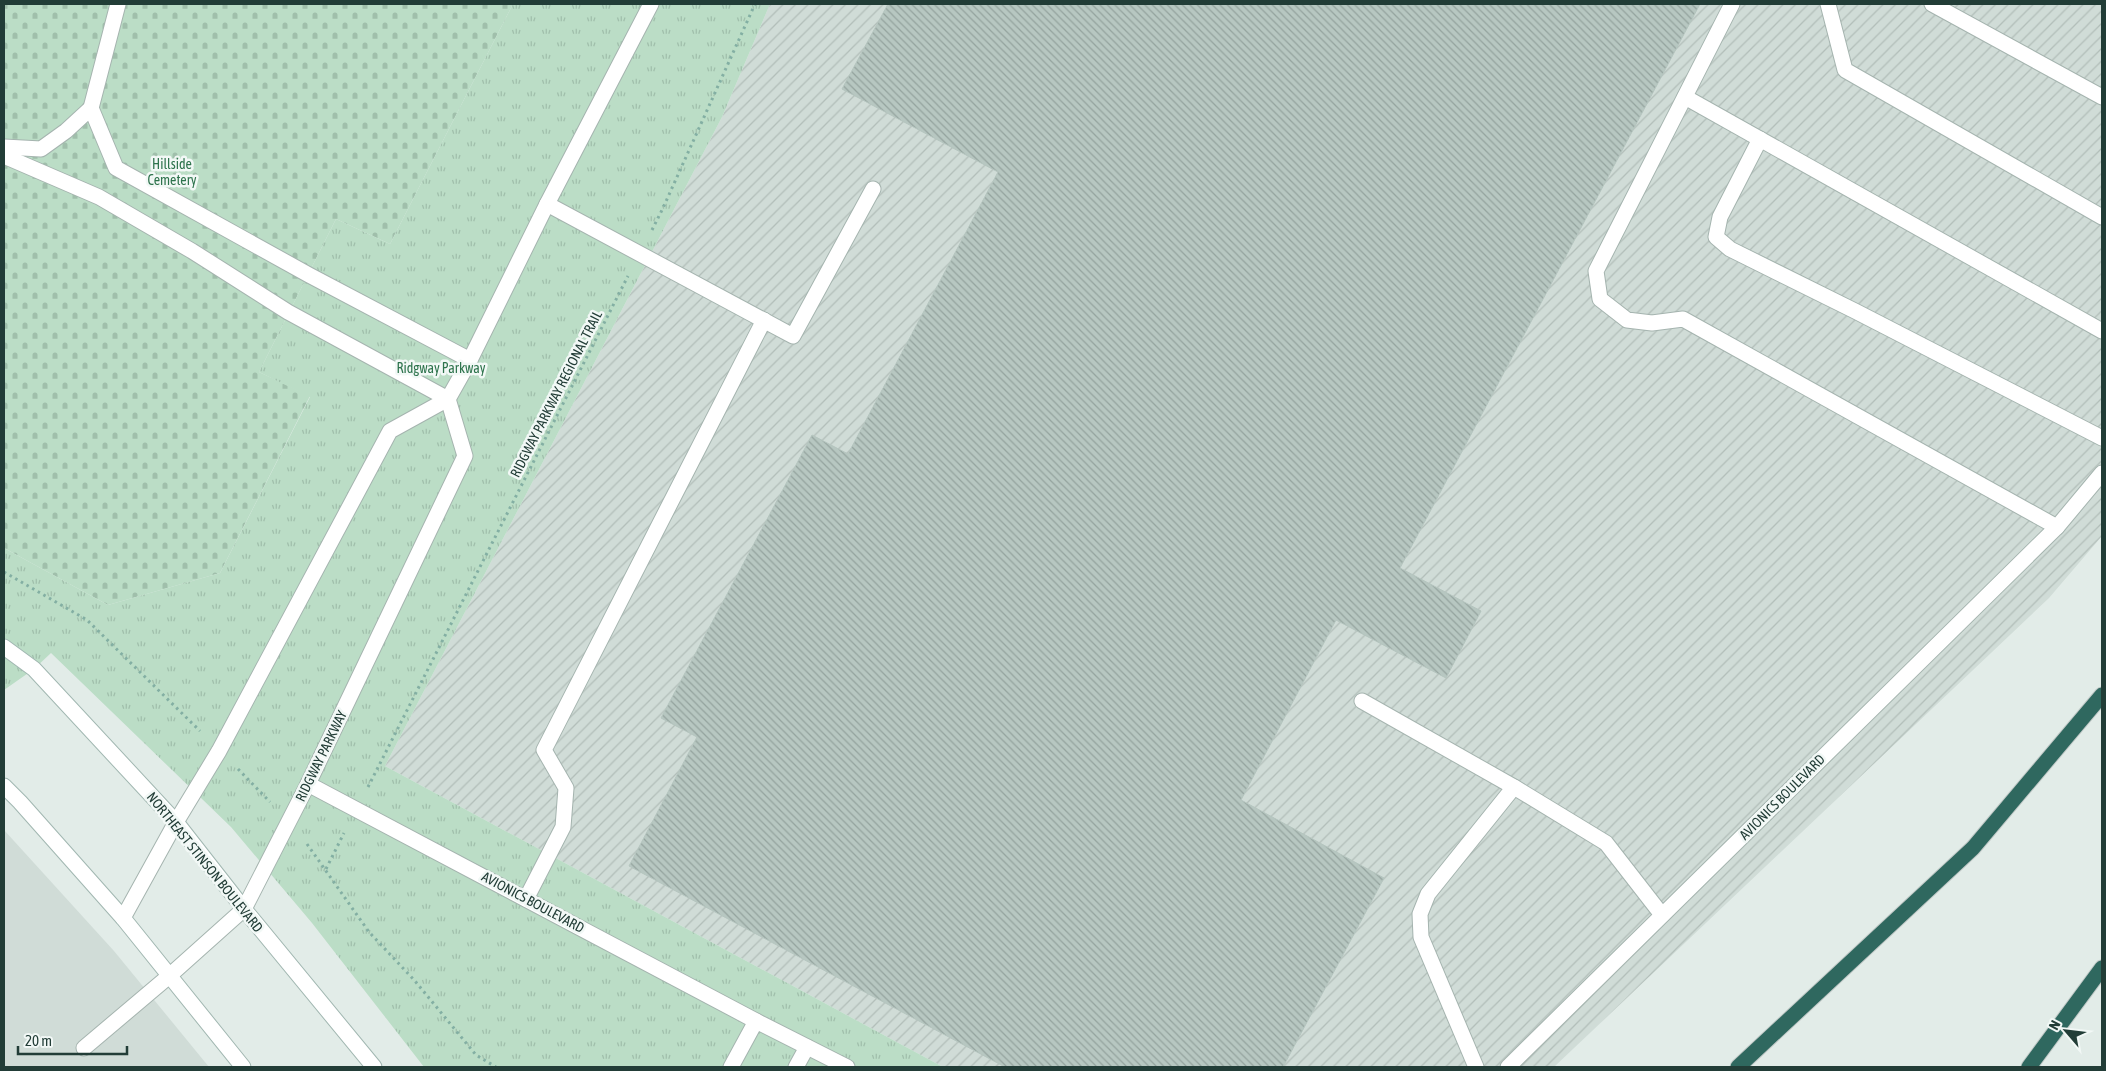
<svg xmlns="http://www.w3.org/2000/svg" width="2106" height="1071" viewBox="0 0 2106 1071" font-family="'Asap Condensed',sans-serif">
  <defs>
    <pattern id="industrial-furrows" width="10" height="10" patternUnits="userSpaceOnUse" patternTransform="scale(1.25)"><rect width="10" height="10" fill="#d0dcd7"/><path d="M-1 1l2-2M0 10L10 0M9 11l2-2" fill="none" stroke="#b2beb9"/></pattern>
    <pattern id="cemetery-stones" width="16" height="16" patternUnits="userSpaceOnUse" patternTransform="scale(1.25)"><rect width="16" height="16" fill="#bbddc6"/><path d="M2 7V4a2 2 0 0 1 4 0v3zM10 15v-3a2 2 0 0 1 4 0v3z" fill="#a0bfab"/></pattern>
    <pattern id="park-tufts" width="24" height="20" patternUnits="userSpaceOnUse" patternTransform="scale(1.25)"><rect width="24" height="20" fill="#bbddc6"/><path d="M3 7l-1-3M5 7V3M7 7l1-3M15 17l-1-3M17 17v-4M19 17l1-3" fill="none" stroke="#a0bfab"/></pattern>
    <pattern id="building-back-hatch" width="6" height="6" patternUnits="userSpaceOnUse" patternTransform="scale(1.25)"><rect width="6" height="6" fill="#b7c7c1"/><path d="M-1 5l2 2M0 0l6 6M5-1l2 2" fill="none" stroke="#94a39e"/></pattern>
  </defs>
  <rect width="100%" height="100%" fill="#e2ece8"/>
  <path fill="#d0dcd7" d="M4,830L114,951L209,1067H4Z"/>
  <path fill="url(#industrial-furrows)" d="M770,4H2102V536L2049,598L1554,1067H943L385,766L722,117Z"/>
  <path fill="url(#cemetery-stones)" d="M4,4H513L390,244L336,219L259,372L310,396L220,573L108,605L4,548Z"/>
  <path fill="url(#park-tufts)" d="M513,4H770L722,117L385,766L943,1067H424L312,923L231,827L51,653L34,669L4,690V548L108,605L220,573L310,397L259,372L336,219L390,244Z"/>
  <path fill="url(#building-back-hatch)" stroke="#b5c5bf" d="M888,4H1700L1400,568L1481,611L1446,678L1336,620L1241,800L1384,878L1283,1067H1005L629,866L697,737L661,718L812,435L848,454L998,172L842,89Z"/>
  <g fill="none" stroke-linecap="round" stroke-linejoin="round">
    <defs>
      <g id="service">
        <path d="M118,4L91,108L116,168L309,275L470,360"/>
        <path d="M1732,4L1596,271L1600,299L1627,320L1652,323L1683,319L2057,527L2102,473"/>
        <path d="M1828,4L1845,70L2102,217"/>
        <path d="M1932,4L2102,97"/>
        <path d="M1685,97L2102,331"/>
        <path d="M1760,139L1720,217L1716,237L1730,249L1855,311L2102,438"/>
        <path d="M4,147L41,149L66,131L91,108"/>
        <path d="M4,156L99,197L192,251L288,312L448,399"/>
        <path d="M547,204L793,336L873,189"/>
        <path d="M1362,701L1514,787L1606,843L1662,915"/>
        <path d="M526,899L563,827L566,788L544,750L764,320"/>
        <path d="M84,1048L168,977"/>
        <path d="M1476,1067L1421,937L1420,914L1428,894L1514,787"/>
      </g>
      <g id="minor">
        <path d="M308,784L756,1021L847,1067"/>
        <path d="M123,918L176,822L219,751L390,431L448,399L470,360L547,204L651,4"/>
        <path d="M168,977L244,909L308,784L465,456L448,399"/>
        <path d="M731,1067L756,1021"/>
        <path d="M796,1067L807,1047"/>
        <path d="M1508,1067L2057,527"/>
      </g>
      <g id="secondary">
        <path d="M4,647L34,669L176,822L244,909L374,1067"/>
        <path d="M4,786L20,802L123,918L243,1067"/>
      </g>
      <g id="motorway">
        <path d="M1738,1067L1973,848L2102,695"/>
        <path d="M2029,1067L2102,968"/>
      </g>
    </defs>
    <use href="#service" stroke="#a5b4af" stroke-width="17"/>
    <use href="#minor" stroke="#a5b4af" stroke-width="17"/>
    <use href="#secondary" stroke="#a1b7b1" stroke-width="17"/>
    <use href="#motorway" stroke="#c1c9c7" stroke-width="17"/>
    <g stroke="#83afa3" stroke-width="3" stroke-dasharray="2.5 4" stroke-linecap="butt">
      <path d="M652,230L663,208L755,4"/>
      <path d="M4,572L87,620L200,731"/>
      <path d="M238,769L270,802"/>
      <path d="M368,787L628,276"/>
      <path d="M307,844L369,932L415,981L476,1055L496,1067"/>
      <path d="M326,869L344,833"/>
    </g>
    <use href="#service" stroke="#fff" stroke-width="15"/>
    <use href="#minor" stroke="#fff" stroke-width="15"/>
    <use href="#secondary" stroke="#fff" stroke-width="15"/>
    <use href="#motorway" stroke="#2f685f" stroke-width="15"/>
  </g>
  <g text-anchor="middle" stroke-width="5" stroke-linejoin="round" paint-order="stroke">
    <g font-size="14" fill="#2d734c" stroke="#f2f8f6">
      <text x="172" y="169">Hillside<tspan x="172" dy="16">Cemetery</tspan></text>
      <text x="441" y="373">Ridgway Parkway</text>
    </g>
    <g font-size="14" fill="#223d37" stroke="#f2f8f6">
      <text transform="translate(556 394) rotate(-63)" y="5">RIDGWAY PARKWAY REGIONAL TRAIL</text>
      <text transform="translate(321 756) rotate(-64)" y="5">RIDGWAY PARKWAY</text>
      <text transform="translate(1782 797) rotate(-45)" y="5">AVIONICS BOULEVARD</text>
      <text transform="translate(205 862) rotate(51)" y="5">NORTHEAST STINSON BOULEVARD</text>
      <text transform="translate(533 902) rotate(28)" y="5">AVIONICS BOULEVARD</text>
    </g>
  </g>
  <rect width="2106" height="1071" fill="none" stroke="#223d37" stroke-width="10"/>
  <g transform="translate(2066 1031) rotate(298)" stroke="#f2f8f6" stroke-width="4" paint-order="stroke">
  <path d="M0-4L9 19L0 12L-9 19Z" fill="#223d37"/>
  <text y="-8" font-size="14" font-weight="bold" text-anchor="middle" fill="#223d37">N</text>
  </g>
  <path d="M18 1046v8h109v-8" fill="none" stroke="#223d37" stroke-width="2.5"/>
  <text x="25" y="1046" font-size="15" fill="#223d37" stroke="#f2f8f6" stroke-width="4" paint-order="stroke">20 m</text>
</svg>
